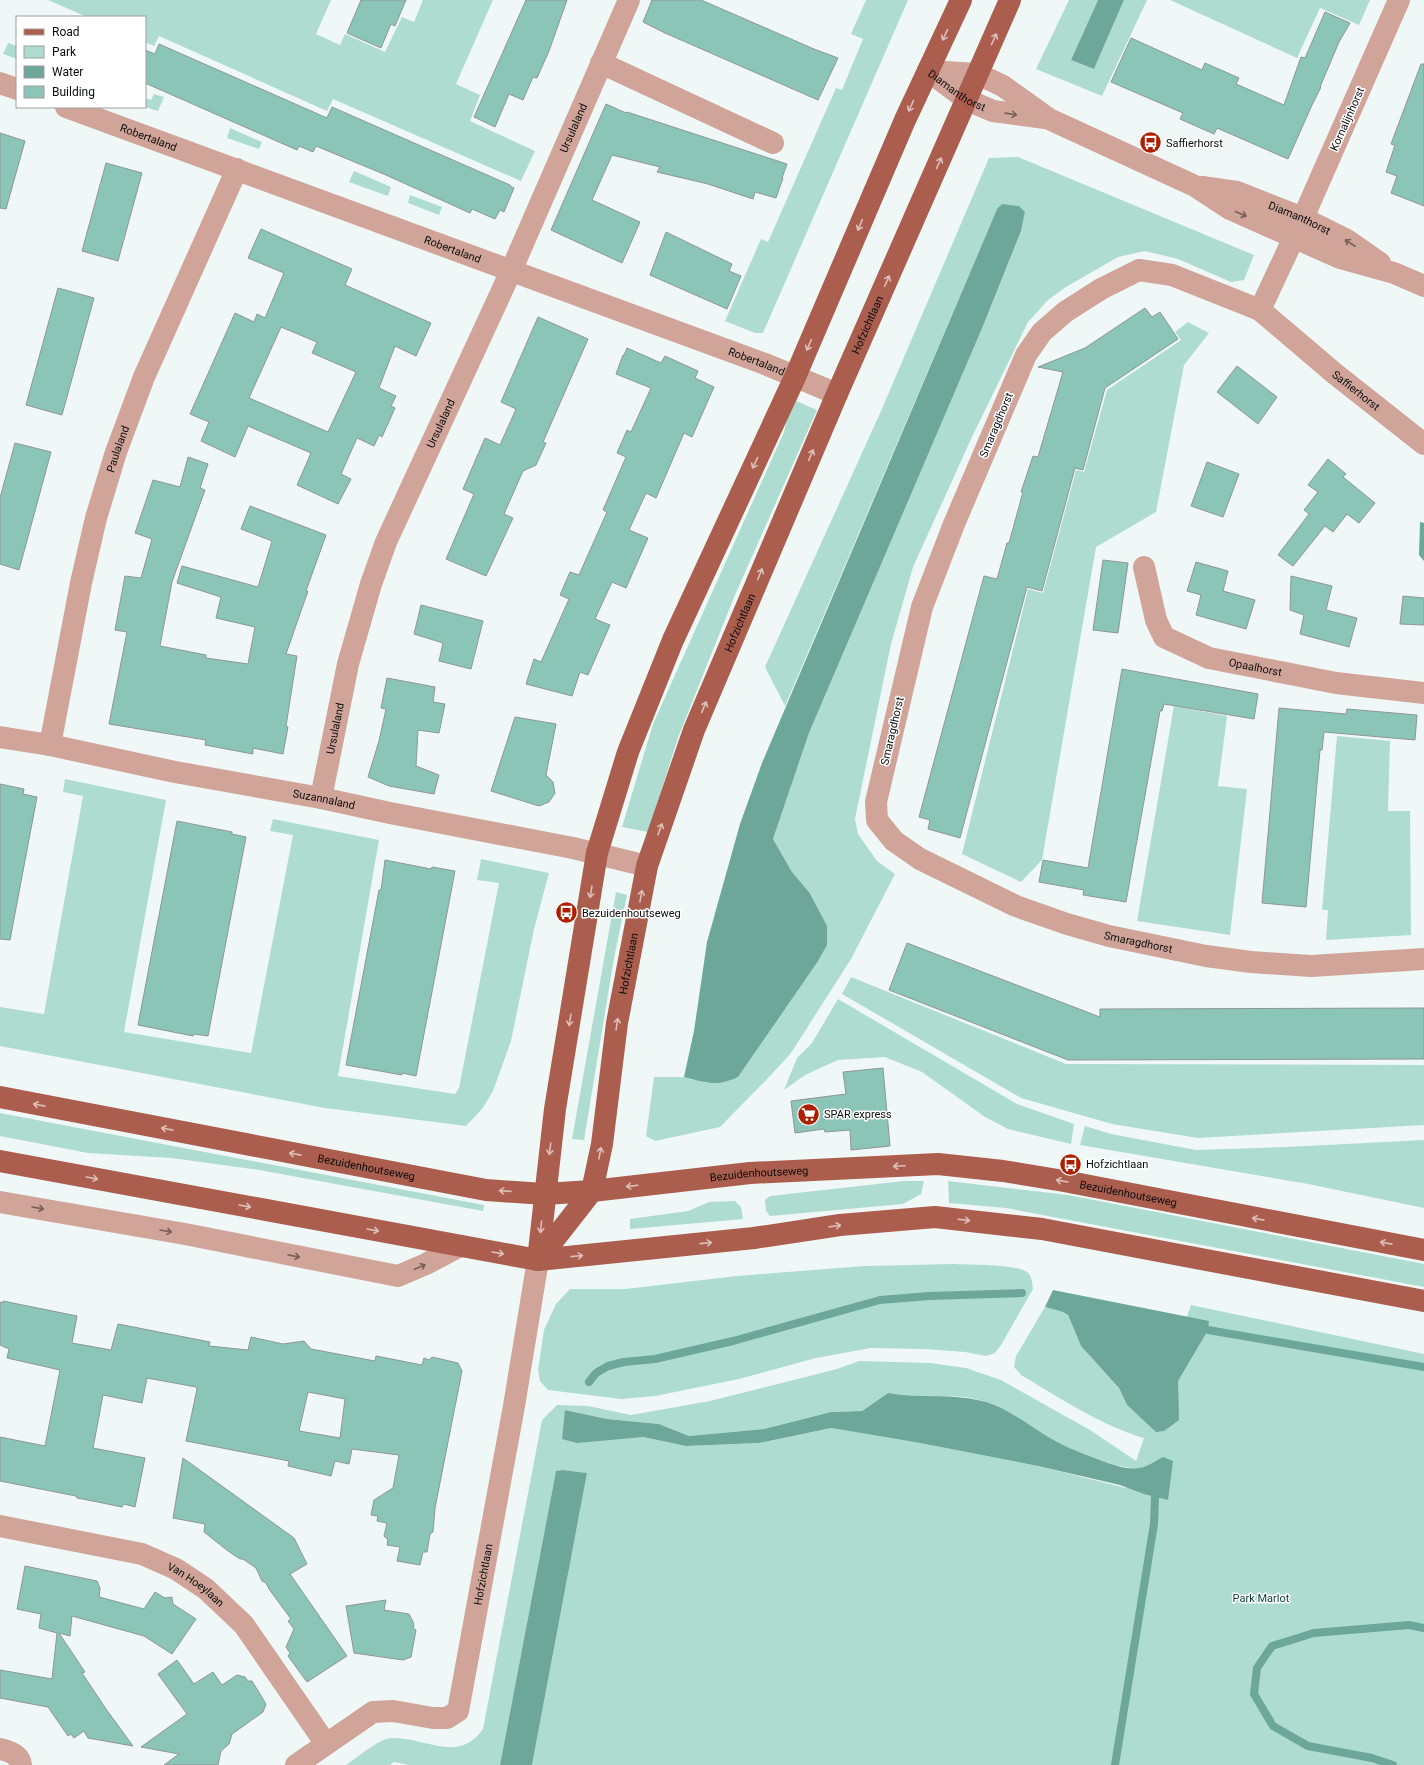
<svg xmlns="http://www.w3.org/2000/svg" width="1424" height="1765" viewBox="0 0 1424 1765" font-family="Roboto,sans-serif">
  <rect width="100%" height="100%" fill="#eff8f6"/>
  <g fill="#afdcd1" fill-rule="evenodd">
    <path d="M48,0H331L316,34L340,45L345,34L385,52L402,17L414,22L423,0H493L456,84L480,95L470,121L535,151L521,181L333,99L327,111L159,36L154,46L145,42V17H87Z"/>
    <path d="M866,0H908L763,333H755L725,321L761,239L768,242L836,88L842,90L863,39L851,34Z"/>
    <path d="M1069,0H1098L1071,60L1094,69L1124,0H1147L1102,96L1036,69Z"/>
    <path d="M1170,0H1370L1359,25L1320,8L1297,58Z"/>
    <path d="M8,43L17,46V59L3,54Z"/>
    <path d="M154,94L164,97L158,111L145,107V98L151,100Z"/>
    <path d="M230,128L262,142L259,149L227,138Z"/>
    <path d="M1018,157L1254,255L1244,280L1231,282L1178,259L1145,251L1118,257L1066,287L1048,300L1028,322L971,439L913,567L891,644L855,819L858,834L877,861L895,874L851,959L791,1053L770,1076L720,1127L655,1141L646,1136L654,1077H684L707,1083L738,1077L765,1036L809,892L792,872L773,839L809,733L983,326L1021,231L1025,212L997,209L785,706L765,667L881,411L989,158Z"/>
    <path d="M354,171L391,187L388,196L349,182Z"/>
    <path d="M410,195L442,207L439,215L408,203Z"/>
    <path d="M1188,322L1209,333L1184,365L1156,512L1096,547L1042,860L1021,882L962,854L1028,589L1043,593L1076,470L1084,472L1107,390L1181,340L1175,332Z"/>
    <path d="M794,400L817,410L735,595L679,735L648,832L622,827L653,724L784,432L788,414Z"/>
    <path d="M1174,706L1227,716L1218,786L1247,789L1230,935L1137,921Z"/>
    <path d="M1337,736L1390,741L1388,811H1410L1411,935L1326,940L1328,910H1322Z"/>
    <path d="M65,779L166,800L124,1032L251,1053L293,835L270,831L273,819L379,840L338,1076L455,1094L459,1088L499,883L477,880L481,859L549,873L534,929L511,1041L493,1091L482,1109L466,1126L325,1108L0,1046V1007L44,1014L83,796L63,792Z"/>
    <path d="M616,892L627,895L614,958L584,1140L572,1139Z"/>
    <path d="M851,977L1066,1064L1424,1065V1125L1198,1138L1112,1124L1021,1098L842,994Z"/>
    <path d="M838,999L1017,1104L1074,1124L1071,1144L1008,1129L985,1117L922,1072L885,1057L838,1060L805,1075L784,1090L797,1058L812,1043Z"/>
    <path d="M0,1113L484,1205L483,1211L259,1170L171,1158L88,1153L0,1136Z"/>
    <path d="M1085,1126L1111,1134L1196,1150L1286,1147L1424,1140V1208L1308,1184L1080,1145Z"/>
    <path d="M904,1181H924L921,1194L903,1204L770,1216L766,1211L765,1200L770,1196Z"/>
    <path d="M948,1181L1068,1195L1424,1264V1287L1006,1208L949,1203Z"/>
    <path d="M735,1201L741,1207L743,1219L630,1229V1219L688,1211L709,1202Z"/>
    <path d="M955,1264C971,1265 1015,1264 1027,1272C1032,1276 1032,1282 1033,1289L1001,1345L995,1353L986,1356L965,1352L924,1349L871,1348L816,1358L739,1379L655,1396L621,1399L548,1390L540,1381L538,1370L544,1330L556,1304L570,1289H625L737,1276L864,1266Z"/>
    <path d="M1191,1305L1424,1354V1765H532L587,1473L563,1470L556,1471L500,1765H409L394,1762L390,1765H346C357,1758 378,1739 391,1738C425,1736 458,1765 483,1729L542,1420L557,1405L588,1406L631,1415L710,1401L837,1369L859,1361L930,1363L966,1368L1001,1380L1090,1430L1136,1461L1144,1438C1100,1425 1060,1398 1021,1375L1014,1367L1016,1356L1045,1307L1063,1312L1068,1315L1081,1346L1119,1388L1127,1405L1149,1425ZM888,1393C900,1395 912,1397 925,1397C945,1397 965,1394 985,1402C1011,1411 1032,1429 1056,1442C1077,1453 1110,1466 1133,1468L1126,1488L1038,1466L920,1443L831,1428L759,1443L686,1446L643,1437L562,1439L566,1410L607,1419L659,1424L689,1436L764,1429L831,1412L862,1411Z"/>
  </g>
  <g fill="#6da79a">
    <path d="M1098,0H1124L1094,69L1071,60Z"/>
    <path d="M1002,204L1019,206L1025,212L1021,231L983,326L809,733L773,839L792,872L809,892L827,926V945L818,961L738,1077C716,1087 707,1083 684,1077L694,1031L707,942L740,824L762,763L997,209Z"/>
    <path d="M1420,522L1424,523V561L1419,555Z"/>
    <path d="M1053,1290L1209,1321L1208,1330L1178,1381L1179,1420L1164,1431L1156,1432L1127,1405L1119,1388L1081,1346L1068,1315L1063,1312L1045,1307Z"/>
    <path d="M888,1393C920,1399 951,1393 982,1401C1010,1408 1032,1429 1057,1442C1072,1450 1089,1456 1105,1462C1117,1466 1130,1471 1144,1467C1150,1465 1157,1460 1163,1457L1173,1461L1168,1500L1144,1494L1120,1485L1038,1466L920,1443L831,1428L759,1443L686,1446L643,1437L577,1443L562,1439L565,1410L607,1419L659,1424L689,1436L764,1429L831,1412L862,1411Z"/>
    <path d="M563,1470L587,1473L532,1765H500L556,1471Z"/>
  </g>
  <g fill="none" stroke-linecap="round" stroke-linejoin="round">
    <g stroke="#6da79a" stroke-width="8">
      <path d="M1208,1330L1424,1367"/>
      <path d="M589,1382L596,1373L608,1366L624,1362L655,1359L733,1341L880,1300L929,1296L1022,1293"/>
      <path d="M1115,1765L1154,1524L1155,1497"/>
      <path d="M1393,1765L1372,1758L1308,1746L1273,1726L1254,1694L1257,1668L1272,1646L1314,1633L1409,1625L1424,1628"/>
    </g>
  </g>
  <g fill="#8bc5b8" stroke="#8e9794" fill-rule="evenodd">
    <path d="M361,0H406L395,26L391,24L381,48L347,33Z"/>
    <path d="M526,0H567L549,51L537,78L533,77L523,100L509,94L495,127L474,117Z"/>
    <path d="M652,0H701L814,49L838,58L818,100L665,33L643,22Z"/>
    <path d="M1325,12L1350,23L1339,42L1320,87H1321L1312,105L1288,159L1217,128L1214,134L1180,119L1183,113L1111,82L1131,38L1202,70L1205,63L1239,78L1236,84L1284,105L1301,57L1305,58Z"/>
    <path d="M159,44L327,118L332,107L510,185V186L514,188L504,212L500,210L495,219L472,209L470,213L386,175L316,146L313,152L299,146L297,150L145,83V50L155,54Z"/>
    <path d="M1421,64H1424V206L1391,193L1397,176L1386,172L1395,145L1391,144Z"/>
    <path d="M606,104L626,113L627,112L787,164L782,178H783L776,198L755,192L753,199L708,184L657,172L660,167L612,155L592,200L640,222L622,263L551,230Z"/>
    <path d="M0,133L25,141L6,209L0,208Z"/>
    <path d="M106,163L142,173L118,261L82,251Z"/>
    <path d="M261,229L352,269L345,285L431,323L416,356L395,346L379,388L396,396L391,406L395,408L382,437L379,435L374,446L357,438L341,474L351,479L338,504L297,485L311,453L248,426L235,457L201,441L209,422L190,414L235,313L254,322L257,314L265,318L284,273L248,258ZM281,327L317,342L312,353L356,372L328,432L249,398Z"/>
    <path d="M666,232L732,264L729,271L741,276L727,309L650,275Z"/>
    <path d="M58,288L94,298L62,415L26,405Z"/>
    <path d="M1145,308L1152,317L1160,312L1178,339L1105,388L1083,470L1075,468L1042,591L1027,587L960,838L928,829L930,820L919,817L984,576L997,579L1007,543H1009L1023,492H1021L1033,456L1038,457L1063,372L1038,367L1085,348Z"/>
    <path d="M538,317L588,339L543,442L546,443L536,465L523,471L504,514L513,518L486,576L446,559L474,494L463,489L485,438L500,445L516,409L501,402Z"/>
    <path d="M627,348L661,363L665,356L698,371L695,378L714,387L692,437L684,433L656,498L646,493L629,530L648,538L626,588L612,582L595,619L610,625L588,675L580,672L572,696L526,684L534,659L541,662L569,599L560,595L570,572L579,575L607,512L603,510L626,457L617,453L627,430L631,432L651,388L616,374L623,355H624Z"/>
    <path d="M1237,366L1277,397L1258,424L1217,392Z"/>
    <path d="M15,443L51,452L19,570L0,564V498Z"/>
    <path d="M188,457L208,464L200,488L205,490L172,582L160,646L206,655V658L248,664L255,627L216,618L221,597L177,583L182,566L258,587L272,541L241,529L250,506L326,535L306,591H308L286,654L297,656L286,726L288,727L283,754L253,748V754L205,745L206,740L109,724L127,632L115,630L125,576L141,578L152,539L135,533L153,480L180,487Z"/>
    <path d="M1328,459L1346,474L1343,477L1375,503L1359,523L1347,514L1333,532L1325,526L1293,566L1278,555L1309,514L1304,510L1318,492L1308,485Z"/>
    <path d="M1207,462L1239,474L1223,517L1191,506Z"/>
    <path d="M1103,560L1128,563L1118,633L1093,630Z"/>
    <path d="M1196,562L1228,571L1223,591L1255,600L1246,629L1196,615L1201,595L1187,591Z"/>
    <path d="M1291,576L1332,586L1326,610L1357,618L1349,647L1300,634L1304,615L1290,610Z"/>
    <path d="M1403,596L1424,598V625L1400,624Z"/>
    <path d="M421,605L483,621L471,669L439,661L443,643L414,634Z"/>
    <path d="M1122,669L1258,694L1254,719L1164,704L1162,711H1160L1126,902L1083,895L1084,890L1039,882L1043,860L1088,868Z"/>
    <path d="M387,678L435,687L433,702L445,704L439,733L418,730L416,766L439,775L434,794L389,786L368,777L379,741L386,709L381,708Z"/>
    <path d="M1279,708L1346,714L1347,709L1417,715L1415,740L1324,732L1322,750H1320L1306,907L1262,903Z"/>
    <path d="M515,717L556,724L546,775L553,782L555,793L549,802L539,806L491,791Z"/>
    <path d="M0,784L24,789L23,794L37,797L10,940L0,939Z"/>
    <path d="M177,821L232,832V834L246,837L208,1036L194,1034L193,1036L138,1025Z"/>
    <path d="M385,860L431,869L432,867L455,871L416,1076L402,1073V1075L346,1065L379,890H381Z"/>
    <path d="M907,943L1100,1017V1009L1424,1008V1059L1068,1060L889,990Z"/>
    <path d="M883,1068L890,1146L851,1150L850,1130L825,1132L824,1129L795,1133L791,1101L846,1094L843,1072Z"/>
    <path d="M3,1301L77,1316L72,1343L111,1350L118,1324L210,1342L209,1346L248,1350L251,1337L283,1344L304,1341L311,1349L375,1361L376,1356L422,1365L424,1358L429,1360L432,1357L458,1363L462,1371L435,1508L433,1532L430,1534L427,1552H423L420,1565L397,1561L400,1547L387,1545L388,1540L384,1536L387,1523L377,1521L378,1516L371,1515L374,1500L393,1488L399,1455L352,1449L349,1464L335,1461L331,1476L288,1466L289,1461L186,1441L197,1389L196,1387L147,1378L142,1403L103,1395L93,1448L145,1458L135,1507L124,1504L122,1507L98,1502L77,1498L76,1496L0,1481V1437L45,1446L60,1370L7,1358L9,1349L0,1345V1302L3,1303ZM308,1392L345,1399L340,1438L299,1431Z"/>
    <path d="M183,1458L294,1538L307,1564L290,1574L347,1656L307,1682L288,1656L290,1653L286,1647L294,1629L288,1621L291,1619L269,1589L266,1583L262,1581L256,1568L243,1559H240L228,1551L204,1532L205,1524L173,1518Z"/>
    <path d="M25,1566L97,1581L100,1588L99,1597L144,1609L155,1592L165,1598L172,1597L173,1604L196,1619L172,1654L144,1636L72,1616L70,1636L59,1633L85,1672L82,1673L106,1709L133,1746L88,1738L84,1731L74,1738L71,1734L68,1736L48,1707L0,1698V1670L52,1679L57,1633L39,1628L41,1614L17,1609Z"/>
    <path d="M386,1600L384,1610L409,1614L414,1624L413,1628L416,1630L411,1657L403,1660L354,1653L346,1606Z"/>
    <path d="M177,1660L194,1684L213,1672L222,1685L237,1675L245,1677L248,1681H252L266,1704L263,1712L232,1734L229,1744L221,1751L218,1765H164L179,1754L141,1747L187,1714L158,1674Z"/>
  </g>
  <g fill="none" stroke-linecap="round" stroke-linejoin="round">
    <g stroke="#d1a49a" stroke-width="22">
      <path id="s1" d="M1399,0L1303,218L1260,310L1334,373L1424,444"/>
      <path d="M601,63L773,143"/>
      <path d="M928,71L978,74L1003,86L1049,119L1195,186L1230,209L1340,258L1394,273L1424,286"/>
      <path id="s2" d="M928,71L967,100L993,111L1045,118"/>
      <path d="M0,83L17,89"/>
      <path id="s3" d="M66,107L765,364L837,394"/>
      <path id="s4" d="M1202,187L1237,192L1303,218L1347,240L1380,263"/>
      <path id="s5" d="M1260,310L1172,275L1139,270L1101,289L1065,312L1042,332L1026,355L954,524L922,607L876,802L877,820L894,841L920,859L1016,906L1067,924L1109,936L1206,956L1251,962L1311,966L1424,959"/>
      <path id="s6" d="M1144,567L1156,620L1164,637L1209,658L1336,683L1424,693"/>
      <path id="s7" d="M0,737L50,745L175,772L321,798L390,813L573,848L647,866"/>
      <path id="s8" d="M50,745L81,583L96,518L116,452L144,377L237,169"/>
      <path id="s9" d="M321,798L348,664L371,584L386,542L511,271L629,0"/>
      <path d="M0,1202L185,1234L398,1276L426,1264L460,1246"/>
      <path id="s10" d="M0,1526L142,1554L176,1569L206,1589L244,1625L326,1744"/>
      <path d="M0,1749C9,1751 20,1755 21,1765"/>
      <path id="s11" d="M296,1765L373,1712L393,1711L433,1718H447L458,1711L514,1406L538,1260"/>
    </g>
    <g stroke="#ab5d4e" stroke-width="22">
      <path id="s12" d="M0,1097L486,1190L544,1194L592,1191L750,1173L938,1164L1003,1171L1064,1181L1424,1250"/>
      <path d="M0,1161L538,1260L754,1238L840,1225L935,1217L1042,1229L1424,1301"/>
      <path id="s13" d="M538,1260L592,1191L602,1144L617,1023L647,866L694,730L837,394L1010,0"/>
      <path d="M538,1260L555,1109L597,853L628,752L673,640L795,377L905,120L961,0"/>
    </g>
  </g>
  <defs><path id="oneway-shaft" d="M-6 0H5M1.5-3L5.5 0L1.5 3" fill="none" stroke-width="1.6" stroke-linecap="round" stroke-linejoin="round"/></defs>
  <g stroke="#ddbeb8">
    <use href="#oneway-shaft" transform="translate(945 35) rotate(115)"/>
    <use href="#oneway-shaft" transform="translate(994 39) rotate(-66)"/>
    <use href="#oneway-shaft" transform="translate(911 106) rotate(115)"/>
    <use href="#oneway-shaft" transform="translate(939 163) rotate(-66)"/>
    <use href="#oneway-shaft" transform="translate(860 225) rotate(113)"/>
    <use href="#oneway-shaft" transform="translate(887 281) rotate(-66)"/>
    <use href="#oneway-shaft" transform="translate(809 345) rotate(113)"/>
    <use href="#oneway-shaft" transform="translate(811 455) rotate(-67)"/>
    <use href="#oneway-shaft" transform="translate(755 463) rotate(115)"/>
    <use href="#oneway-shaft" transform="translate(760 574) rotate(-67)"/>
    <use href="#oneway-shaft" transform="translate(704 707) rotate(-67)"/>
    <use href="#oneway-shaft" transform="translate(660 829) rotate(-71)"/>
    <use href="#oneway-shaft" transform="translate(591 892) rotate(99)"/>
    <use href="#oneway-shaft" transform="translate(641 896) rotate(-79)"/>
    <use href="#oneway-shaft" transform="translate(570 1020) rotate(99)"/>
    <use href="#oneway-shaft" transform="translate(617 1024) rotate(-81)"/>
    <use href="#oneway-shaft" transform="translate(39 1105) rotate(-169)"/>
    <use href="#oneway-shaft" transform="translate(167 1129) rotate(-169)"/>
    <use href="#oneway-shaft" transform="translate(550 1149) rotate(97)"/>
    <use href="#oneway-shaft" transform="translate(600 1153) rotate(-79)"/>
    <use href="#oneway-shaft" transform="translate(295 1154) rotate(-169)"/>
    <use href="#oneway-shaft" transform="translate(899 1166) rotate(177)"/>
    <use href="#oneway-shaft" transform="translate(92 1178) rotate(10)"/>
    <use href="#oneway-shaft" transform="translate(1062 1181) rotate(-170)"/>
    <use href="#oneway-shaft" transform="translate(632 1186) rotate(173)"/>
    <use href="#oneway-shaft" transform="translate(505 1191) rotate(-176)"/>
    <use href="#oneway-shaft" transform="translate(245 1206) rotate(10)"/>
    <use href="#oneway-shaft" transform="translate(1258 1219) rotate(-169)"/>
    <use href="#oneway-shaft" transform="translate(964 1220) rotate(7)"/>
    <use href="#oneway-shaft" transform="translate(835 1226) rotate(-8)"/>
    <use href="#oneway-shaft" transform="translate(541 1227) rotate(95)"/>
    <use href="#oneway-shaft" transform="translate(373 1230) rotate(10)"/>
    <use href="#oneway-shaft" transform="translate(706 1243) rotate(-6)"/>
    <use href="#oneway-shaft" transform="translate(1386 1243) rotate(-169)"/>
    <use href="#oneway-shaft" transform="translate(498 1253) rotate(10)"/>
    <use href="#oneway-shaft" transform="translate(577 1256) rotate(-6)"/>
  </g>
  <g stroke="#77605a">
    <use href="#oneway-shaft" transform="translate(1011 114) rotate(8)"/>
    <use href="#oneway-shaft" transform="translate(1241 214) rotate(24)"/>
    <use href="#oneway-shaft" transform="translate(1350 243) rotate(-147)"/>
    <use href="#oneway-shaft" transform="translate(38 1208) rotate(10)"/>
    <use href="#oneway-shaft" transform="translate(166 1231) rotate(10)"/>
    <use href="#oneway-shaft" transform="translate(294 1256) rotate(11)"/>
    <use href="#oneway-shaft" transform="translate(420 1267) rotate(-23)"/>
  </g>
  <defs>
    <symbol id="bus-disc" viewBox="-11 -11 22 22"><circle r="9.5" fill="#ad1f00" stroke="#fff"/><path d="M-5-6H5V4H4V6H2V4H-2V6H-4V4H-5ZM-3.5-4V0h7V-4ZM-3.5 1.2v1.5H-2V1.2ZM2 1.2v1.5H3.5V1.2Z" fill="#fff"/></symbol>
    <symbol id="supermarket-disc" viewBox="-11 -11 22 22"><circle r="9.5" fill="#ad1f00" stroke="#fff"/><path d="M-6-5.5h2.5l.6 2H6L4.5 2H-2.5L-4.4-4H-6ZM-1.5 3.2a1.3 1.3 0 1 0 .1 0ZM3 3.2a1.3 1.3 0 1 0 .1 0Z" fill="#fff"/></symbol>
  </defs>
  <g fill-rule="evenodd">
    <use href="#bus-disc" x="1138" y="130" width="25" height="25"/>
    <use href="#bus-disc" x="554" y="900" width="25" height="25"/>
    <use href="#supermarket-disc" x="796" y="1102" width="25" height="25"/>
    <use href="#bus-disc" x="1058" y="1152" width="25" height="25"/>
  </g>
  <g text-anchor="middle" stroke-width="3" stroke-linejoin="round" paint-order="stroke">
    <g font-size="11" fill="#0a0d0c" stroke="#fff">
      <text dy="4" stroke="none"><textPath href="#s2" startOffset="35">Diamanthorst</textPath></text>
      <text transform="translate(1347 119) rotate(-66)" y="4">Kornalijnhorst</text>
      <text dy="4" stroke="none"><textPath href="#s9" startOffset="719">Ursulaland</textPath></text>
      <text dy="4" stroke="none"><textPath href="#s3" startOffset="88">Robertaland</textPath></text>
      <text dy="4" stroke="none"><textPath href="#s4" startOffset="103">Diamanthorst</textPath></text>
      <text dy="4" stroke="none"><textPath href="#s3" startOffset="412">Robertaland</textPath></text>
      <text dy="4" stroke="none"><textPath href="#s13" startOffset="1002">Hofzichtlaan</textPath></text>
      <text dy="4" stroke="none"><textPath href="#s3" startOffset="736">Robertaland</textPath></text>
      <text dy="4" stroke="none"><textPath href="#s1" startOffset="465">Saffierhorst</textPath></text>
      <text dy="4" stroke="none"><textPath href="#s9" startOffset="395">Ursulaland</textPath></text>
      <text transform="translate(996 425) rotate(-67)" y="4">Smaragdhorst</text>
      <text dy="4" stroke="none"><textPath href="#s8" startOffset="304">Paulaland</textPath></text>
      <text dy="4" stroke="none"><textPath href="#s13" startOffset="678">Hofzichtlaan</textPath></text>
      <text dy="4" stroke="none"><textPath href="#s6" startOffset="170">Opaalhorst</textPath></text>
      <text dy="4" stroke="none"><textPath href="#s9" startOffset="71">Ursulaland</textPath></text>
      <text transform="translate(892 731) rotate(-77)" y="4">Smaragdhorst</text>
      <text dy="4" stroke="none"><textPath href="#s7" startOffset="330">Suzannaland</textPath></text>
      <text dy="4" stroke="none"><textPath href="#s5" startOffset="1056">Smaragdhorst</textPath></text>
      <text dy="4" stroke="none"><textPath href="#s13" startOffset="318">Hofzichtlaan</textPath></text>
      <text dy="4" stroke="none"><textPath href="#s12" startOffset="373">Bezuidenhoutseweg</textPath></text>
      <text dy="4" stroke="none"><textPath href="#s12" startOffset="769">Bezuidenhoutseweg</textPath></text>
      <text dy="4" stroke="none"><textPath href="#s12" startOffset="1141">Bezuidenhoutseweg</textPath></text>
      <text dy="4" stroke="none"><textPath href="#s11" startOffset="320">Hofzichtlaan</textPath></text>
      <text dy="4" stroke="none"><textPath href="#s10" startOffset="207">Van Hoeylaan</textPath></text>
    </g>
    <g font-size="11" fill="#0a0d0c" stroke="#fff" text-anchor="start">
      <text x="1166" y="147">Saffierhorst</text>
      <text x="582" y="917">Bezuidenhoutseweg</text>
      <text x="824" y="1118">SPAR express</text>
      <text x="1086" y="1168">Hofzichtlaan</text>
    </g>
    <g font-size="11" fill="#10443b" stroke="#fff">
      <text x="1261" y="1602">Park Marlot</text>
    </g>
  </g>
  <rect x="16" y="16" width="130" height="92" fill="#ffffff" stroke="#9d9e9e"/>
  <rect x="24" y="29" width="20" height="6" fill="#ab5d4e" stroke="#9d9e9e"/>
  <text x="52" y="36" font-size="12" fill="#0a0d0c">Road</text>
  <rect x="24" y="46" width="20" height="12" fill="#afdcd1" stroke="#9d9e9e"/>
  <text x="52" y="56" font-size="12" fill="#0a0d0c">Park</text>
  <rect x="24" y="66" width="20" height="12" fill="#6da79a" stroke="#9d9e9e"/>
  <text x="52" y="76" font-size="12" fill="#0a0d0c">Water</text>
  <rect x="24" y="86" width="20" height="12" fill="#8bc5b8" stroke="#9d9e9e"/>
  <text x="52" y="96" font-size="12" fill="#0a0d0c">Building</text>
</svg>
